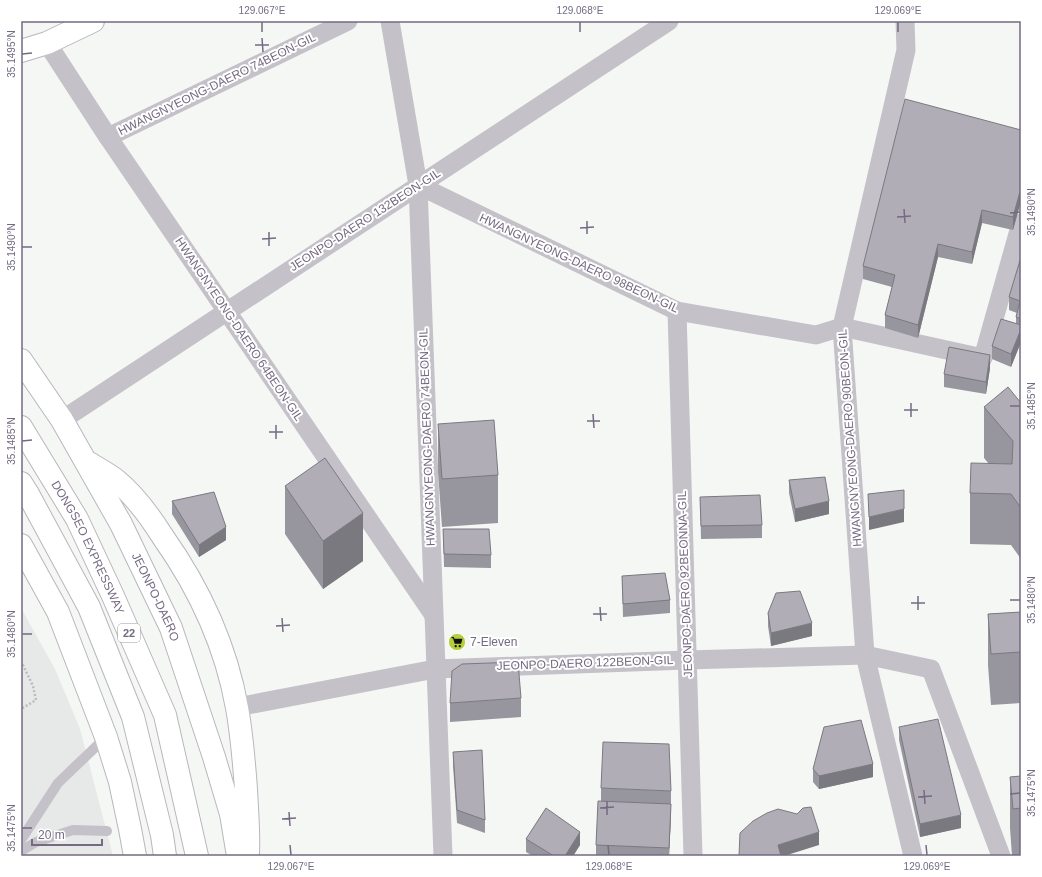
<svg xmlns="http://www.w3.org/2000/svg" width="1042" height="877" viewBox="0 0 1042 877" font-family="Helvetica,sans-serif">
  <rect width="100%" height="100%" fill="#f5f7f5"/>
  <path fill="#e7e8e8" d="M21,608L55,669L80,729L113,856H21Z"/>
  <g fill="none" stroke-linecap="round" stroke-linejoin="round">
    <defs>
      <g id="secondary">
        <path d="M21,51L47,43L93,21"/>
        <path id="s1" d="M21,360L62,420L121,524L171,628L214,757L231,814L238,856"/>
        <path d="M89,463C98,469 109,474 117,481C134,495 151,518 163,537C199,588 226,646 237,708C242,735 244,762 246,789C247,810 249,832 248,853"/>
        <path d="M21,545L58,612L106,737L120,782L130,829L135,856"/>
      </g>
      <g id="trunk">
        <path id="s2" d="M21,427L77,519L113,596L165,715L197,856"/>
        <path d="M21,483L28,494L89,607L133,717L162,835L165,856"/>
      </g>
    </defs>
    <use href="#secondary" stroke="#b9b6be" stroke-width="24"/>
    <use href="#trunk" stroke="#b9b6bc" stroke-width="24"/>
    <path stroke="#bdbbc0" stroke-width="2.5" stroke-dasharray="2 2" stroke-linecap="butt" d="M21,661L33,686L36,700L21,709"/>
    <g stroke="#c4c1c8" stroke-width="10">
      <path d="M21,840L58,783L106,737"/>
      <path d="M21,851L36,842L73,830L107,831"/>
    </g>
    <g stroke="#c4c1c8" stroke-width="19">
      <path d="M390,21L418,185L443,856"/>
      <path d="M905,21L906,50L842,327L865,655L913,856"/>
      <path d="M47,43L108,137L433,614"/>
      <path d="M108,137L348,21"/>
      <path d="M418,185L677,311L816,335L842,327L983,358L1021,223"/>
      <path d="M677,311L693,856"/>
      <path d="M62,420L669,21"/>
      <path d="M237,707L435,669L687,660L865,655L931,669L1001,856"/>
    </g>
    <use href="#secondary" stroke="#fff" stroke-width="22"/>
    <use href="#trunk" stroke="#fff" stroke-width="22"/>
  </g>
  <g fill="#97959d">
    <path d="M1021,130V201L1013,230L982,223L972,264L938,257L918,338L885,328V315L892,287L863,279V266Z"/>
    <path d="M1021,257V342L1011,367L992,359V346L1016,324V317L1017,313L1009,310V297Z"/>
    <path d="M990,368L986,394L944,387V374Z"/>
    <path d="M1021,403V559L1011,545L970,544V493L989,464L984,458V407Z"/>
    <path d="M438,424L498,475V523L442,527L438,472Z"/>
    <path d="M789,480L829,514L795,522L789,493Z"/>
    <path d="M285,486L363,561L323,589L285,534Z"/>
    <path d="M700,497L762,525V538L701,539Z"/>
    <path d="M172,501L226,540L199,557L172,514Z"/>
    <path d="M443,529L491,555V568L444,567Z"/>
    <path d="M622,576L670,600V613L623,617Z"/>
    <path d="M1021,612V703L991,705L988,665V614Z"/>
    <path d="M768,613L812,636L771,646L768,626Z"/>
    <path d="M521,698V717L450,722V703Z"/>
    <path d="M899,727L961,828L920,837L899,740Z"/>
    <path d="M453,752L485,820V833L457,823L453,765Z"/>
    <path d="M813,769L873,777L819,789L813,782Z"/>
    <path d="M1021,776V856H1012L1010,828V777Z"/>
    <path d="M601,788L671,791V810L669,856H596V845L601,801Z"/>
    <path d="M526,839L580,845L573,856H533L526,852Z"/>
  </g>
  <g fill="#7b7980">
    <path d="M1021,188V201L1013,230V217Z"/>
    <path d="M982,210V223L972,264V252Z"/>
    <path d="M938,244V257L918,338V325Z"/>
    <path d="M1021,329V342L1011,367V354Z"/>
    <path d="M990,355V368L986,394V382Z"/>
    <path d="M829,501V514L795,522V509Z"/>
    <path d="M904,509V522L869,530V517Z"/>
    <path d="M363,513V561L323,589V541Z"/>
    <path d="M226,527V540L199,557V545Z"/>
    <path d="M812,623V636L771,646V633Z"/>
    <path d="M873,764V777L819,789V776Z"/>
    <path d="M671,804V817L669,856V848Z"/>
    <path d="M961,815V828L920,837V824Z"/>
    <path d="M580,832V845L573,856H565Z"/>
    <path d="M819,832V845L784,856H778V845Z"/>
  </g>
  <g fill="#b0adb7" stroke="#7b7980">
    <path d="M905,99L1021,130V188L1013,217L982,210L972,252L938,244L918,325L885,315L895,275L863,266Z"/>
    <path d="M1021,257V319L1016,317L1020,301L1009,297Z"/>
    <path d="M1001,319L1021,325V329L1011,354L992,346Z"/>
    <path d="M949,347L990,355L986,382L944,374Z"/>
    <path d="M1008,387L1021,403V508L1011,494L970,493L971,463L1012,464L1013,441L984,407Z"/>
    <path d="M494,420L498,475L442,479L438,424Z"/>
    <path d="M325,458L363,513L323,541L285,486Z"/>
    <path d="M825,477L829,501L795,509L789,480Z"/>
    <path d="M904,490V509L869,517L868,494Z"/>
    <path d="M214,492L226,527L199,545L172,501Z"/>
    <path d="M760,495L762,525L701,526L700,497Z"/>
    <path d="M443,529H489L491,555L444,554Z"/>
    <path d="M665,573L670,600L623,604L622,576Z"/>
    <path d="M800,591L812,623L771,633L768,613L776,593Z"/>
    <path d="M1021,612V652L991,654L988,614Z"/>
    <path d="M518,662L521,698L450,703L452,671L462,664Z"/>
    <path d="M938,719L961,815L920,824L899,727Z"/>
    <path d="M861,720L873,764L819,776L813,769L824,727Z"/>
    <path d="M603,742L669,744L671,791L601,788Z"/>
    <path d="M482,750L485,820L457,810L453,752Z"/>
    <path d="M1021,776V808L1013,809L1010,777Z"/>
    <path d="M598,801L671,804L669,848L596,845Z"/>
    <path d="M811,807L819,832L778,845L781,856H739L740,833L753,821L767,813L778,809L797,814L803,808Z"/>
    <path d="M546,808L580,832L565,856H554L526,839Z"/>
  </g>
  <path fill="none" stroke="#746a82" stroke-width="1.5" d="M262,22V32M580,22V32M898,22V32M262,38L263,52M255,45H269M22,54L32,53M904,209L905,223M1010,213L1020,212M897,217L911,216M587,221V234M580,228L594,227M269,232V246M262,239L276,238M22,247H32M911,403V417M1010,406H1020M904,410H918M593,414L594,428M587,421H600M276,425V439M269,432H283M22,441L32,440M918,596V610M1010,600H1020M911,603H925M600,607L601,621M593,614H607M282,618L283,632M276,626L290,625M22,634H32M924,790L925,804M1010,794L1020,793M918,797L932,796M607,801V815M600,808L614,807M289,812L290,826M282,819L296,818M22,828H32M290,845L291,855M608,845L609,855M926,845L927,855"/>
  <defs>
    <symbol id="supermarket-disc" viewBox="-11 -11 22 22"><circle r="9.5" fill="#b4cf3e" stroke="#fff"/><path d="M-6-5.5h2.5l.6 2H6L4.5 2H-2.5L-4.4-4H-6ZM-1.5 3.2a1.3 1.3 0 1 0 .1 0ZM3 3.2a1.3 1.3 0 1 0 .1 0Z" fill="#111"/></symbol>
  </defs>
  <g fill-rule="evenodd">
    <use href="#supermarket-disc" x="447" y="632" width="20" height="20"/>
  </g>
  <g text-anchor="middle" stroke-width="4" stroke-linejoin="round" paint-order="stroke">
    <rect fill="#fff" stroke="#9e97a8" stroke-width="1" x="118" y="624" width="22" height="18" rx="3"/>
    <g font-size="11" font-weight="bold" fill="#746a82">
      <text x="129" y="637">22</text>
    </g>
    <g font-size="12" fill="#746a82" stroke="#fff">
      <text transform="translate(217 84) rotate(-26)" y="4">HWANGNYEONG-DAERO 74BEON-GIL</text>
      <text transform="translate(365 220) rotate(-33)" y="4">JEONPO-DAERO 132BEON-GIL</text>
      <text transform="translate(579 263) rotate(25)" y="4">HWANGNYEONG-DAERO 98BEON-GIL</text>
      <text transform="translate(239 329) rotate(56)" y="4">HWANGNYEONG-DAERO 64BEON-GIL</text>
      <text transform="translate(427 437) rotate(-92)" y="4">HWANGNYEONG-DAERO 74BEON-GIL</text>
      <text transform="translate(850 438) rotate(-94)" y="4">HWANGNYEONG-DAERO 90BEON-GIL</text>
      <text dy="4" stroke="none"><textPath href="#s2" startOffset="138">DONGSEO EXPRESSWAY</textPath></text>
      <text transform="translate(685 584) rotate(-92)" y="4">JEONPO-DAERO 92BEONNA-GIL</text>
      <text dy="4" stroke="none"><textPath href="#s1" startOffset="273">JEONPO-DAERO</textPath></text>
      <text transform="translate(585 663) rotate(-2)" y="4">JEONPO-DAERO 122BEON-GIL</text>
    </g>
    <g font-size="12" fill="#746a82" stroke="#fff" text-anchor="start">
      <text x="470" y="646">7-Eleven</text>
    </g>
  </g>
  <rect width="1042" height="877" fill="none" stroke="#ffffff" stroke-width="44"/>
  <path d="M32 839v6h70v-6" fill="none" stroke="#746a82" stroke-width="2"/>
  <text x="38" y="839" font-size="12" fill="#746a82" stroke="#ffffff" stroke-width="3" paint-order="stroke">20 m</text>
  <rect x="22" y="22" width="998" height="833" fill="none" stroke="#746a82" stroke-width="1.5"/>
  <g font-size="10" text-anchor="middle" fill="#746a82">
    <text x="262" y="14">129.067°E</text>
    <text x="580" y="14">129.068°E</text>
    <text x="898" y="14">129.069°E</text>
    <text transform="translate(11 54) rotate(-90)" y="4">35.1495°N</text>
    <text transform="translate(1031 212) rotate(-90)" y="4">35.1490°N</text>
    <text transform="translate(11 247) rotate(-90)" y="4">35.1490°N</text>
    <text transform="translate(1031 406) rotate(-90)" y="4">35.1485°N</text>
    <text transform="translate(11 441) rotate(-90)" y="4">35.1485°N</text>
    <text transform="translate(1031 600) rotate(-90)" y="4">35.1480°N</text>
    <text transform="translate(11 634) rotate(-90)" y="4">35.1480°N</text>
    <text transform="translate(1031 793) rotate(-90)" y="4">35.1475°N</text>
    <text transform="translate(11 828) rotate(-90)" y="4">35.1475°N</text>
    <text x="291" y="870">129.067°E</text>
    <text x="609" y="870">129.068°E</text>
    <text x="927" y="870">129.069°E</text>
  </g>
</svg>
